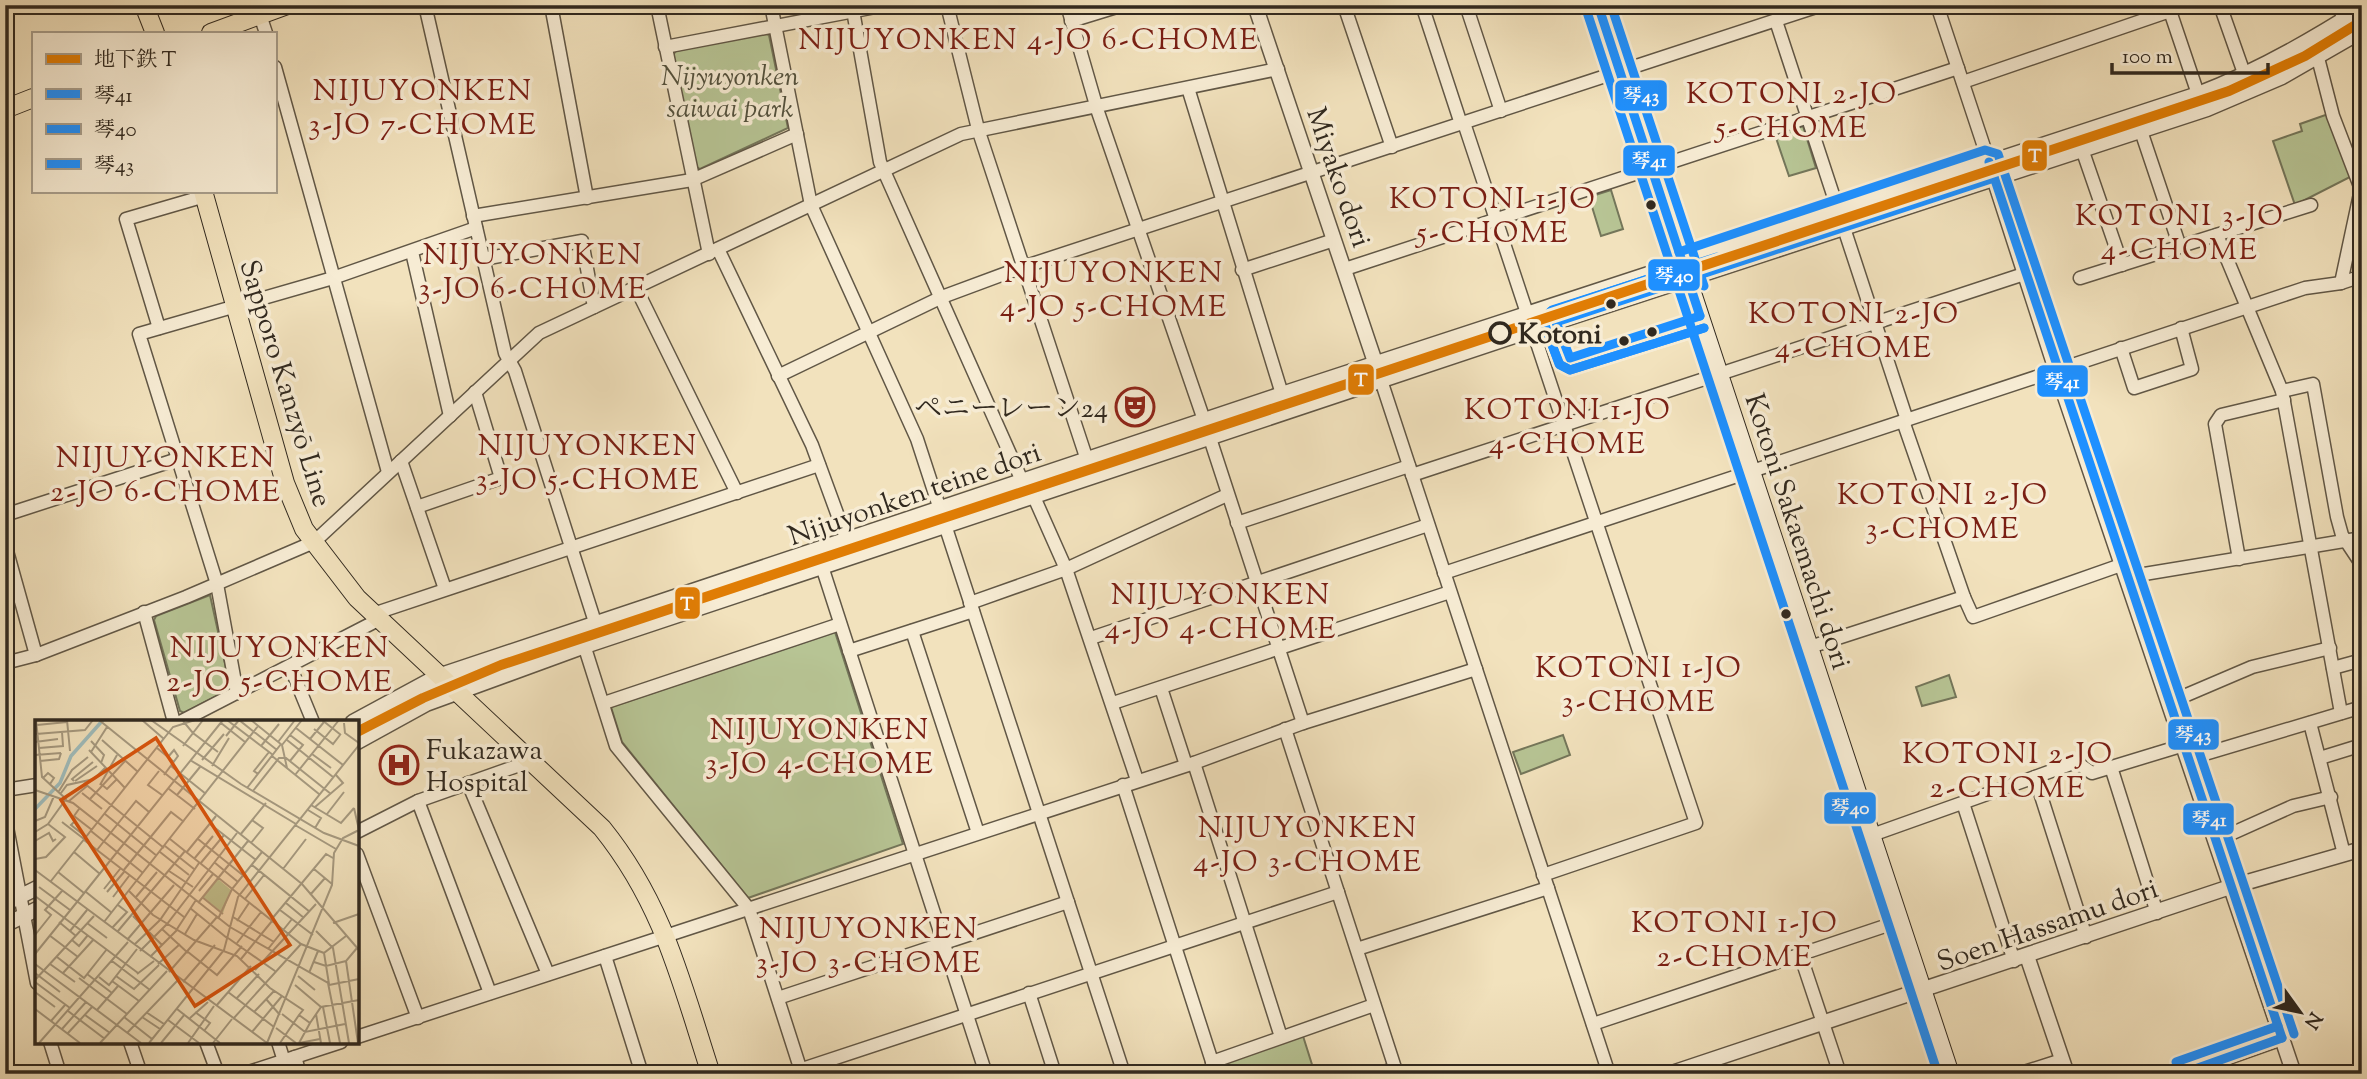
<svg xmlns="http://www.w3.org/2000/svg" width="2367" height="1079" viewBox="0 0 2367 1079" font-family="'Sorts Mill Goudy','Noto Serif JP',serif">
  <rect width="100%" height="100%" fill="#f2e2bd"/>
  <filter id="stains"><feTurbulence type="fractalNoise" baseFrequency=".00286" numOctaves="4"/><feColorMatrix values="0 0 0 0 .2 0 0 0 0 .09 0 0 0 0 .02 0 0 0 .5 -.17"/></filter>
  <radialGradient id="worn" r=".72"><stop offset=".6" stop-color="#630" stop-opacity="0"/><stop offset="1" stop-color="#630" stop-opacity=".3"/></radialGradient>
  <g fill="#b7c494" stroke="#74765a" stroke-width="2">
    <path d="M765,33L769,35L788,128L700,169L695,166L673,55L676,51Z"/>
    <path d="M2331,113L2350,177L2295,205L2273,141L2302,131L2300,124Z"/>
    <path d="M1803,126L1816,168L1789,176L1775,135Z"/>
    <path d="M1611,190L1623,229L1601,236L1589,197Z"/>
    <path d="M210,595L230,686L228,690L184,713L180,711L154,620L156,616Z"/>
    <path d="M835,632L903,844L748,898L622,742L611,707Z"/>
    <path d="M1949,675L1956,697L1922,706L1916,687Z"/>
    <path d="M1563,735L1570,755L1521,774L1513,752Z"/>
    <path d="M1303,1036L1315,1074H1225L1221,1064Z"/>
  </g>
  <g fill="none" stroke-linecap="round" stroke-linejoin="round">
    <defs>
      <g id="minor">
        <path d="M425,5L505,353L515,371L601,641"/>
        <path d="M551,5L587,198"/>
        <path d="M657,5L709,254"/>
        <path d="M771,5L811,205L917,439L1124,1074"/>
        <path d="M852,5L880,162L1023,483L1034,497L1066,569L1137,780"/>
        <path d="M947,5L978,129L1087,460"/>
        <path d="M1067,5L1098,112L1204,420L1303,723"/>
        <path d="M1344,5L1392,147"/>
        <path d="M1422,5L1461,124"/>
        <path d="M1466,5L1501,111"/>
        <path d="M1937,5L1989,162"/>
        <path d="M2220,5L2245,76"/>
        <path d="M2338,5L2352,37L2362,43"/>
        <path d="M260,15L266,33"/>
        <path d="M1071,21L1123,5"/>
        <path d="M1776,21L1907,420"/>
        <path d="M665,47L886,5"/>
        <path d="M2318,58L2333,116L2361,189L2341,283"/>
        <path d="M275,67L388,472"/>
        <path d="M1963,82L2170,11L2198,94"/>
        <path d="M1188,88L1282,394"/>
        <path d="M1464,123L1696,823L1543,875"/>
        <path d="M2141,131L2180,247"/>
        <path d="M2082,149L2122,265"/>
        <path d="M473,216L692,180L797,134"/>
        <path d="M2217,235L2282,391L2341,713"/>
        <path d="M718,249L812,445L853,557"/>
        <path d="M412,252L450,416"/>
        <path d="M483,259L582,241L594,307"/>
        <path d="M1345,269L1958,68"/>
        <path d="M1242,270L1334,240"/>
        <path d="M2080,278L2311,205"/>
        <path d="M636,288L737,493"/>
        <path d="M159,328L126,219L205,196"/>
        <path d="M2121,348L2134,388L2192,369L2181,328"/>
        <path d="M1376,365L1609,1074"/>
        <path d="M778,376L942,297L1023,267L1822,5"/>
        <path d="M2282,391L2313,384L2337,517L2342,535L2362,565"/>
        <path d="M401,461L445,589"/>
        <path d="M1412,475L2024,274"/>
        <path d="M417,507L501,478L475,392"/>
        <path d="M5,515L178,459"/>
        <path d="M1237,523L1409,466"/>
        <path d="M5,544L36,655"/>
        <path d="M817,551L986,1074"/>
        <path d="M2239,559L2215,424L2221,415L2284,400"/>
        <path d="M1444,573L2305,288L2341,283L2362,276"/>
        <path d="M2126,577L2362,538"/>
        <path d="M1964,597L1973,617L2121,565"/>
        <path d="M970,603L1066,569L1227,495"/>
        <path d="M144,612L174,722"/>
        <path d="M373,614L819,465"/>
        <path d="M579,629L616,746L749,909L802,1074"/>
        <path d="M912,631L978,833"/>
        <path d="M1091,638L1428,525"/>
        <path d="M1810,647L1964,597L1903,421"/>
        <path d="M849,651L973,611"/>
        <path d="M5,663L36,655L186,597L314,542L539,333L961,134L1278,69"/>
        <path d="M290,666L313,722"/>
        <path d="M2333,668L2362,660"/>
        <path d="M1161,688L1186,765"/>
        <path d="M237,693L217,584L139,334L333,278L476,228"/>
        <path d="M2170,702L2252,667L2330,648"/>
        <path d="M604,703L840,624"/>
        <path d="M1113,703L1450,592"/>
        <path d="M180,722L378,620"/>
        <path d="M2310,723L2344,854"/>
        <path d="M1285,729L1397,1074"/>
        <path d="M2320,758L2362,745"/>
        <path d="M2188,759L2362,707"/>
        <path d="M1194,763L1281,1037"/>
        <path d="M2111,767L2157,913"/>
        <path d="M2035,777L2076,762L2092,773L2184,745"/>
        <path d="M468,783L548,974"/>
        <path d="M1123,785L1216,1074"/>
        <path d="M5,790L37,785"/>
        <path d="M418,801L490,993"/>
        <path d="M1963,803L2014,961"/>
        <path d="M5,817L37,983"/>
        <path d="M357,832L418,801L531,761"/>
        <path d="M1872,835L2035,777L2086,937"/>
        <path d="M2215,841L2293,806L2331,797"/>
        <path d="M357,854L418,1018"/>
        <path d="M1357,949L1548,888"/>
        <path d="M1800,954L1840,1074"/>
        <path d="M605,956L642,1074"/>
        <path d="M1029,993L1055,1074"/>
        <path d="M778,998L1068,902"/>
        <path d="M1593,1024L1900,921"/>
        <path d="M357,1037L1194,763L1303,723L1476,669"/>
        <path d="M50,1042L60,1074"/>
        <path d="M130,1042L141,1074"/>
        <path d="M206,1042L218,1074"/>
        <path d="M278,1042L284,1061"/>
        <path d="M295,1057L300,1074"/>
        <path d="M1212,1062L1374,1005"/>
        <path d="M243,1074L341,1042"/>
        <path d="M787,1074L1338,892"/>
        <path d="M1379,1074L1395,1068"/>
        <path d="M2018,1074L2062,1060"/>
      </g>
      <g id="tertiary">
        <path d="M1255,5L1376,365"/>
        <path d="M1991,169L2056,370L2294,1074"/>
        <path d="M353,722L438,676L1282,394L2198,94C2256,72 2309,42 2362,8"/>
        <path d="M357,742L426,704L585,646L1532,330L2207,109L2282,77L2362,31"/>
        <path d="M5,904L37,888"/>
        <path d="M5,925L37,909"/>
        <path d="M2027,956L2067,1074"/>
        <path d="M1669,1074L2230,887L2362,849"/>
        <path d="M2180,1074L2282,1038"/>
      </g>
      <path id="secondary" d="M1598,5L1951,1074"/>
      <g id="primary">
        <path d="M144,5L155,33"/>
        <path d="M211,33L287,5"/>
        <path d="M5,109L33,98"/>
        <path d="M203,191L285,483L304,529L357,598L602,828C664,905 681,982 711,1074"/>
      </g>
    </defs>
    <use href="#minor" stroke="#615746" stroke-width="15"/>
    <use href="#tertiary" stroke="#615746" stroke-width="17"/>
    <use href="#secondary" stroke="#31291f" stroke-width="18"/>
    <use href="#primary" stroke="#31291f" stroke-width="20"/>
    <use href="#minor" stroke="#f7ecd4" stroke-width="12"/>
    <use href="#tertiary" stroke="#f7ecd4" stroke-width="14"/>
    <use href="#secondary" stroke="#f7ecd4" stroke-width="16"/>
    <use href="#primary" stroke="#f2e2bd" stroke-width="18"/>
    <defs>
      <g id="bus-1">
        <path d="M1598,5L1700,316"/>
        <path d="M1989,162L2282,1038"/>
        <path d="M1556,322L1994,178"/>
        <path d="M1556,322L1570,358L1700,316"/>
        <path d="M2181,1074L2282,1038"/>
      </g>
      <g id="bus-2">
        <path d="M1586,9L1938,1074"/>
        <path d="M1684,267L1551,311L1545,317L1544,325L1560,365L1570,370L1704,328"/>
      </g>
      <g id="bus-3">
        <path d="M1611,5L1704,286"/>
        <path d="M1679,252L1985,150L1998,154L2294,1034"/>
        <path d="M1704,328L1570,370L1559,364L1544,322L1552,310L1717,257"/>
        <path d="M2176,1062L2278,1026"/>
      </g>
    </defs>
    <use href="#bus-1" stroke="#f7ecd4" stroke-width="14"/>
    <use href="#bus-2" stroke="#f7ecd4" stroke-width="14"/>
    <use href="#bus-3" stroke="#f7ecd4" stroke-width="14"/>
    <use href="#bus-1" stroke="#1e90ff" stroke-width="9"/>
    <use href="#bus-2" stroke="#1e90ff" stroke-width="9"/>
    <use href="#bus-3" stroke="#1e90ff" stroke-width="9"/>
    <defs>
      <path id="metro-1" d="M357,732L423,698L501,665L2229,91L2305,56L2362,21"/>
    </defs>
    <use href="#metro-1" stroke="#f7ecd4" stroke-width="16"/>
    <use href="#metro-1" stroke="#e07d05" stroke-width="10"/>
  </g>
  <defs>
    <symbol id="theatre-ring" viewBox="-11 -11 22 22"><circle r="9.5" fill="#f7ecd4" stroke="#8f2418" stroke-width="1.5"/><path d="M-5-5.5Q0-4 5-5.5V0Q5 5 0 6Q-5 5-5 0ZM-3.3-2.5H-1v1.5H-3.3ZM1-2.5H3.3v1.5H1ZM-2.8 1Q0 5.5 2.8 1Z" fill="#8f2418"/></symbol>
    <symbol id="hospital-ring" viewBox="-11 -11 22 22"><circle r="9.5" fill="#f7ecd4" stroke="#8f2418" stroke-width="1.5"/><path d="M-5-5h3v3.5h4V-5h3V5h-3V1.5h-4V5h-3Z" fill="#8f2418"/></symbol>
  </defs>
  <g fill-rule="evenodd">
    <use href="#theatre-ring" x="1113" y="385" width="44" height="44"/>
    <use href="#hospital-ring" x="377" y="743" width="44" height="44"/>
  </g>
  <g fill="#31291f" stroke="#f7ecd4" stroke-width="2.5">
    <circle cx="1651" cy="205" r="6"/>
    <circle cx="1611" cy="304" r="6"/>
    <circle cx="1652" cy="332" r="6"/>
    <circle cx="1624" cy="341" r="6"/>
    <circle cx="1786" cy="614" r="6"/>
  </g>
  <circle fill="#f7ecd4" stroke="#31291f" stroke-width="3.5" cx="1500" cy="333" r="10"/>
  <g text-anchor="middle" stroke-width="7" stroke-linejoin="round" paint-order="stroke">
    <g font-size="28" font-style="italic" fill="#52503c" stroke="#f7ecd4">
      <text x="730" y="85">Nijyuyonken<tspan x="730" dy="32">saiwai park</tspan></text>
    </g>
    <g font-size="28" fill="#31291f" stroke="#f7ecd4">
      <text transform="translate(1340 177) rotate(71)" y="10">Miyako dori</text>
      <text transform="translate(287 383) rotate(73)" y="10">Sapporo Kanzyō Line</text>
      <text transform="translate(914 493) rotate(-19)" y="10">Nijuyonken teine dori</text>
      <text transform="translate(1799 531) rotate(72)" y="10">Kotoni Sakaemachi dori</text>
      <text transform="translate(2047 924) rotate(-19)" y="10">Soen Hassamu dori</text>
    </g>
    <g font-size="28" font-weight="bold" fill="#31291f" stroke="#f7ecd4" text-anchor="start">
      <text x="1518" y="343">Kotoni</text>
    </g>
    <g font-size="28" fill="#31291f" stroke="#f7ecd4" text-anchor="end">
      <text x="1108" y="417">ペニーレーン24</text>
      <text x="426" y="759" text-anchor="start">Fukazawa<tspan x="426" dy="32">Hospital</tspan></text>
    </g>
    <g font-size="30" letter-spacing="2" fill="#7a1f14" stroke="#f7ecd4">
      <text x="1029" y="49">NIJUYONKEN 4-JO 6-CHOME</text>
      <text x="423" y="100">NIJUYONKEN<tspan x="423" dy="34">3-JO 7-CHOME</tspan></text>
      <text x="1792" y="103">KOTONI 2-JO<tspan x="1792" dy="34">5-CHOME</tspan></text>
      <text x="1493" y="208">KOTONI 1-JO<tspan x="1493" dy="34">5-CHOME</tspan></text>
      <text x="2180" y="225">KOTONI 3-JO<tspan x="2180" dy="34">4-CHOME</tspan></text>
      <text x="533" y="264">NIJUYONKEN<tspan x="533" dy="34">3-JO 6-CHOME</tspan></text>
      <text x="1114" y="282">NIJUYONKEN<tspan x="1114" dy="34">4-JO 5-CHOME</tspan></text>
      <text x="1854" y="323">KOTONI 2-JO<tspan x="1854" dy="34">4-CHOME</tspan></text>
      <text x="1568" y="419">KOTONI 1-JO<tspan x="1568" dy="34">4-CHOME</tspan></text>
      <text x="588" y="455">NIJUYONKEN<tspan x="588" dy="34">3-JO 5-CHOME</tspan></text>
      <text x="166" y="467">NIJUYONKEN<tspan x="166" dy="34">2-JO 6-CHOME</tspan></text>
      <text x="1943" y="504">KOTONI 2-JO<tspan x="1943" dy="34">3-CHOME</tspan></text>
      <text x="1221" y="604">NIJUYONKEN<tspan x="1221" dy="34">4-JO 4-CHOME</tspan></text>
      <text x="280" y="657">NIJUYONKEN<tspan x="280" dy="34">2-JO 5-CHOME</tspan></text>
      <text x="1639" y="677">KOTONI 1-JO<tspan x="1639" dy="34">3-CHOME</tspan></text>
      <text x="820" y="739">NIJUYONKEN<tspan x="820" dy="34">3-JO 4-CHOME</tspan></text>
      <text x="2008" y="763">KOTONI 2-JO<tspan x="2008" dy="34">2-CHOME</tspan></text>
      <text x="1308" y="837">NIJUYONKEN<tspan x="1308" dy="34">4-JO 3-CHOME</tspan></text>
      <text x="1735" y="932">KOTONI 1-JO<tspan x="1735" dy="34">2-CHOME</tspan></text>
      <text x="869" y="938">NIJUYONKEN<tspan x="869" dy="34">3-JO 3-CHOME</tspan></text>
    </g>
  </g>
  <g transform="translate(35 720)">
    <rect width="324" height="324" fill="#f2e2bd"/>
    <path d="M183,159L196,170L188,193L168,177Z" fill="#b7c494"/>
    <path fill="none" stroke="#9fbcbb" stroke-width="3.5" d="M0,89L25,63L36,36L68,0"/>
    <path fill="none" stroke="#a5987e" stroke-width="2" d="M32,0L35,31M64,0L267,164L324,230M107,0L129,19M116,0L206,64L289,113L324,126M168,0L158,13L183,32M192,0L238,35M216,0L247,25L252,48M287,0L306,15M186,3L210,22M309,3L310,13L324,23M2,5L32,2M261,8L308,45M279,9L298,24L305,15M1,14L50,10L58,0M191,16L204,0L242,30M275,19L289,2M67,20L103,52M252,20L298,57M56,21L69,35L66,43M0,22L23,19M243,22L260,0M247,25L267,0M148,26L158,13L148,1M226,26L244,4M4,28L28,26L27,12M122,28L139,42M54,30L90,68M56,32L72,7M277,34L296,48M0,35L26,33M237,36L284,74M155,40L261,104M167,40L189,14M5,41L24,39L26,33M255,41L268,25L255,15M136,46L171,74M177,46L194,18M124,51L113,65L127,75M223,54L219,51L234,32M129,55L143,36L139,30L133,37M260,55L304,0M8,58L13,53L19,58L15,64M39,61L37,59L58,42M40,61L62,46M49,63L129,128M66,64L72,69L82,59M65,65L82,35M212,68L246,24M134,69L160,89M0,70L38,83L195,207L293,263L305,323M24,71L37,50L53,37M218,71L244,38H251L296,74M26,73L32,65L59,59L71,47M47,73L67,89M142,75L165,47M55,79L90,41M34,81L52,66M276,85L306,103L319,88M280,87L308,63L301,55M319,88L324,110M44,89L39,96L57,110M273,90L286,98L280,108M70,94L122,136M292,94L309,72M89,96L101,81L114,92M0,101L10,97L19,76M40,101L36,105L51,117M27,102L49,119M175,104L221,140M260,105L301,129M56,111L108,153M0,112L13,104L31,79L7,57L1,0M205,115L231,83M135,119L266,224L289,233M163,119L215,161M49,120L149,197M0,121L14,113L18,121L21,119M216,123L228,108L217,100M130,126L159,149M62,130L89,96M39,132L65,154M125,132L154,155M151,133L181,96M0,139L11,137L30,117L13,104M159,139L178,116M179,142L203,162M165,144L189,115M217,145L275,192M248,149L271,119M279,149L297,164M0,150L232,323M88,151L136,92L149,102M134,151L158,167M23,152L49,173M16,161L138,7L160,0M4,167L35,190M69,169L85,149M94,171L118,195L159,220L202,236L235,268L268,290L264,295L275,303L264,323M164,171L178,154M51,172L77,193M72,172L89,152M275,175L290,158M0,176L103,253M78,177L94,156M101,177L122,152M167,177L188,194M210,179L229,155M42,182L188,0M163,183L213,121M251,183L269,198M155,188L192,218M245,190L278,215M98,196L127,225M198,197L239,222M183,199L197,169L227,132M236,200L291,134L298,138M202,201L214,183M24,202L41,216M69,202L223,6M52,203L72,218M298,203L324,194M77,208L92,192L83,185M127,209L153,233M142,209L161,180M35,211L52,190M83,211L150,131M281,211L298,228L314,323M150,214L162,194M0,215L16,195L10,190L27,171M14,215L43,237M193,218L240,251M37,220L44,226L53,215M92,220L139,165M202,223L226,192M100,224L125,200L164,143M322,228L311,241L323,323M233,229L257,199M105,231L132,204L202,113M153,232L182,255L207,226M0,234L42,182M22,237L49,258L72,229M115,237L142,210M206,239L237,201M77,241L115,270M279,242L291,246L311,241M0,244L106,323M15,244L40,262M123,244L145,224M220,250L281,184M134,252L182,197M0,253L25,272M28,253L59,219M274,253L283,231M52,254L77,273M102,254L119,241M81,256L99,269L124,245M263,256L280,270M64,257L74,265L102,229M44,258L92,294M0,260L59,196M77,261L104,281M0,262L35,288M148,262L180,225M294,264L289,233L311,216M260,265L286,287M294,265L324,259M0,272L20,287M193,272L239,307M201,279L224,254M231,279L245,295M181,286L216,246M288,287L295,323M0,289L45,323M142,289L185,323M62,290L83,266M33,291L70,319M111,292L129,304M160,292L175,303L169,311M219,292L239,271M247,294L270,312L310,304M281,294L286,323M50,295L75,313M89,297L117,319M107,297L125,309M155,298L173,282M198,299L266,224M133,300L164,323M16,301L30,285M275,303L286,287L324,280M241,308L261,323M27,309L51,282M217,312L247,276M33,313L57,287M92,313L143,260M4,323L93,222M65,323L132,251M114,323L189,230L203,177L324,25M126,323L150,294M153,323L179,286M178,323L197,299M232,323L297,165L299,133L308,118L324,110M245,323L264,295M264,323L285,319"/>
    <path fill="#d6540e" fill-opacity="0.15" stroke="#d6540e" stroke-width="3.5" d="M121,18L255,225L160,286L26,80Z"/>
    <rect width="324" height="324" fill="none" stroke="#31291f" stroke-width="3.5"/>
  </g>
  <g stroke="#f7ecd4" stroke-width="2.5">
    <rect x="1614" y="79" width="54" height="33" rx="7" fill="#1e90ff"/>
    <rect x="2021" y="139" width="27" height="33" rx="7" fill="#e07d05"/>
    <rect x="1622" y="144" width="54" height="33" rx="7" fill="#1e90ff"/>
    <rect x="1647" y="258" width="54" height="34" rx="7" fill="#1e90ff"/>
    <rect x="1347" y="363" width="28" height="33" rx="7" fill="#e07d05"/>
    <rect x="2036" y="364" width="53" height="34" rx="7" fill="#1e90ff"/>
    <rect x="674" y="586" width="27" height="34" rx="7" fill="#e07d05"/>
    <rect x="2167" y="718" width="53" height="33" rx="7" fill="#1e90ff"/>
    <rect x="1823" y="791" width="54" height="34" rx="7" fill="#1e90ff"/>
    <rect x="2182" y="802" width="53" height="34" rx="7" fill="#1e90ff"/>
  </g>
  <g font-size="19" text-anchor="middle" font-weight="bold" fill="#fff">
    <text x="1641" y="102">琴43</text>
    <text x="2035" y="162">T</text>
    <text x="1649" y="167">琴41</text>
    <text x="1674" y="282">琴40</text>
    <text x="1361" y="386">T</text>
    <text x="2062" y="388">琴41</text>
    <text x="687" y="610">T</text>
    <text x="2193" y="741">琴43</text>
    <text x="1850" y="814">琴40</text>
    <text x="2209" y="826">琴41</text>
  </g>
  <rect width="2367" height="1079" fill="none" stroke="#f2e2bd" stroke-width="28"/>
  <rect x="7" y="7" width="2353" height="1065" fill="none" stroke="#31291f" stroke-width="3.5"/>
  <rect x="14" y="14" width="2339" height="1051" fill="none" stroke="#31291f" stroke-width="2"/>
  <rect x="32" y="32" width="245" height="161" fill="#f7ecd4" stroke="#a89e8c" stroke-width="2"/>
  <rect x="46" y="54" width="35" height="10" fill="#e07d05" stroke="#a89e8c" stroke-width="2"/>
  <text x="94" y="66" font-size="21" fill="#31291f">地下鉄 T</text>
  <rect x="46" y="89" width="35" height="10" fill="#1e90ff" stroke="#a89e8c" stroke-width="2"/>
  <text x="94" y="102" font-size="21" fill="#31291f">琴41</text>
  <rect x="46" y="124" width="35" height="10" fill="#1e90ff" stroke="#a89e8c" stroke-width="2"/>
  <text x="94" y="136" font-size="21" fill="#31291f">琴40</text>
  <rect x="46" y="159" width="35" height="10" fill="#1e90ff" stroke="#a89e8c" stroke-width="2"/>
  <text x="94" y="172" font-size="21" fill="#31291f">琴43</text>
  <g transform="translate(2300 1012) rotate(123)" stroke="#f7ecd4" stroke-width="5" paint-order="stroke">
  <path d="M0-5L12 26L0 18L-12 26Z" fill="#31291f"/>
  <text y="-10" font-size="19" font-weight="bold" text-anchor="middle" fill="#31291f">N</text>
  </g>
  <path d="M2112 63v10h156v-10" fill="none" stroke="#31291f" stroke-width="3.5"/>
  <text x="2122" y="63" font-size="21" fill="#31291f" stroke="#f7ecd4" stroke-width="5" paint-order="stroke">100 m</text>
  <rect width="100%" height="100%" filter="url(#stains)"/>
  <rect width="100%" height="100%" fill="url(#worn)"/>
</svg>
